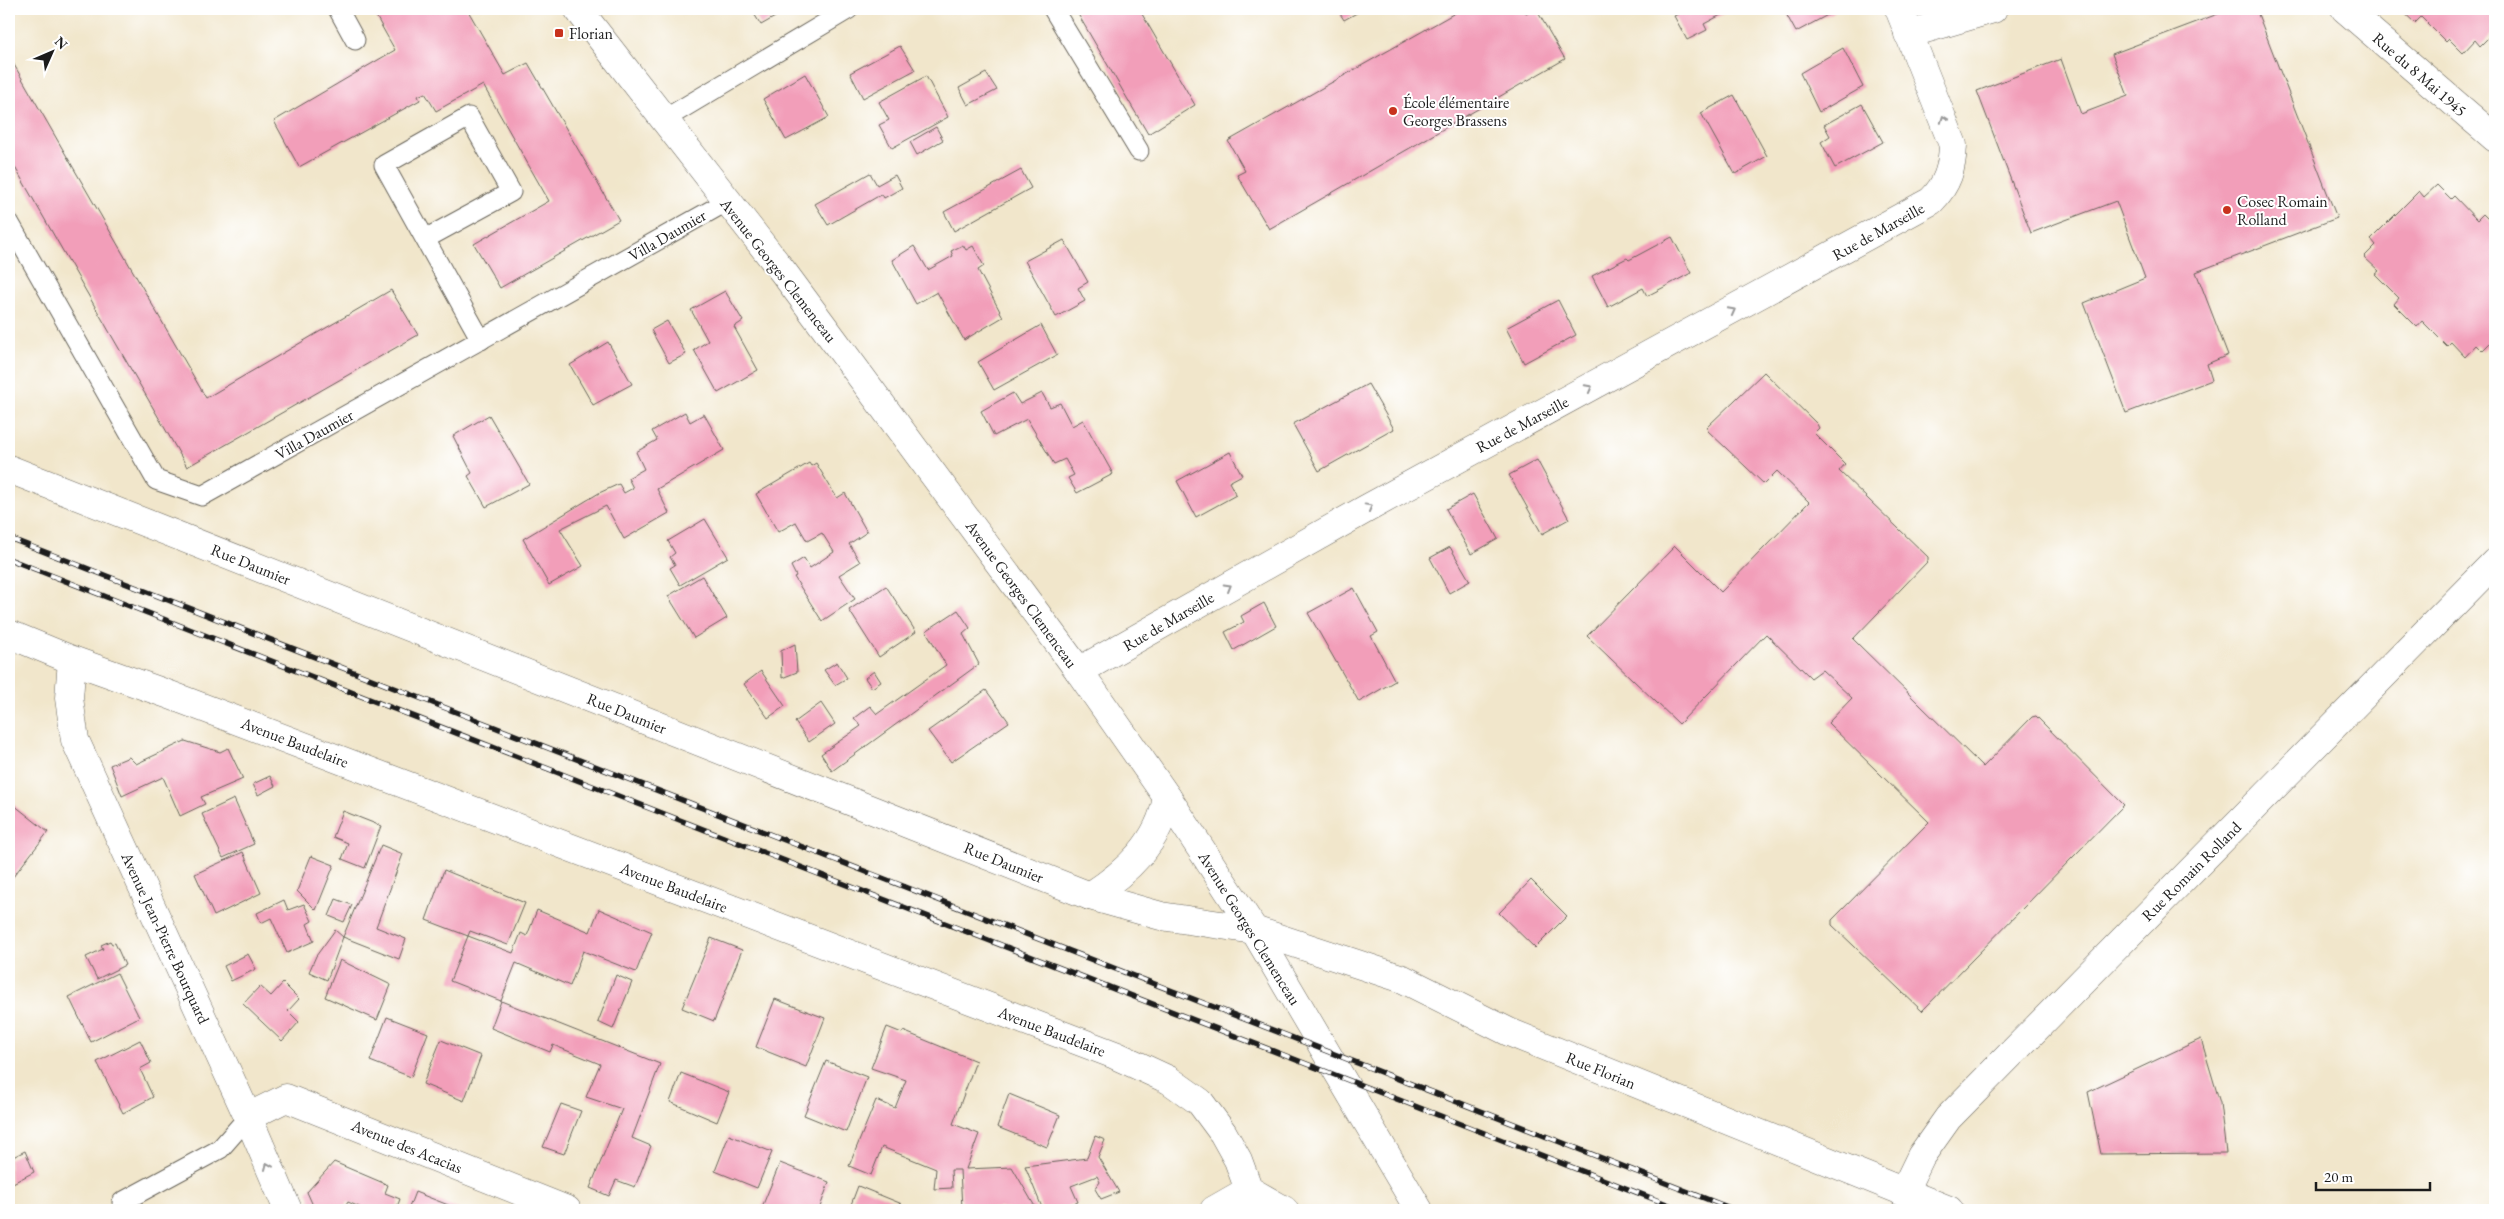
<svg xmlns="http://www.w3.org/2000/svg" width="2504" height="1219" viewBox="0 0 2504 1219" font-family="'EB Garamond',serif">
  <rect width="100%" height="100%" fill="#fff"/>
  <filter id="ink" filterUnits="userSpaceOnUse"><feTurbulence type="fractalNoise" baseFrequency=".02" numOctaves="2"/><feDisplacementMap in="SourceGraphic" scale="10" xChannelSelector="R" yChannelSelector="G"/><feConvolveMatrix kernelMatrix="1 2 1 2 8 2 1 2 1" color-interpolation-filters="sRGB"/></filter>
  <filter id="wash" filterUnits="userSpaceOnUse"><feTurbulence type="fractalNoise" baseFrequency=".0096" numOctaves="4" result="noise"/><feDisplacementMap in="SourceGraphic" scale="20" xChannelSelector="R" yChannelSelector="G"/><feGaussianBlur stdDeviation="1.12" result="paint"/><feColorMatrix in="noise" values="0 0 0 0 0 0 0 0 0 0 0 0 0 0 0 0 0 1.4 0 .05"/><feComposite in="paint" operator="in"/></filter>
  <g filter="url(#wash)">
    <rect width="100%" height="100%" fill="#f1e6cb"/>
    <g id="blocks">
      <g fill="#f29eb9">
        <path d="M372,9H467L505,75L528,63L619,220L500,288L474,244L549,201L483,85L436,111L425,93L418,96L420,100L299,167L274,121L395,50Z"/>
        <path d="M751,9H789L761,25Z"/>
        <path d="M1075,9H1139L1195,105L1148,134Z"/>
        <path d="M1337,9H1364L1344,20Z"/>
        <path d="M1462,9H1523L1526,13L1536,9L1565,59L1269,229L1237,175L1245,171L1228,141Z"/>
        <path d="M1688,9H1732L1704,24L1707,30L1687,40L1674,16Z"/>
        <path d="M1791,9H1833L1835,11L1796,32L1785,12Z"/>
        <path d="M2231,9H2256L2337,218L2196,272L2228,355L2207,364L2212,380L2126,413L2084,303L2145,278L2116,201L2031,233L1977,91L2061,59L2081,114L2128,96L2112,54Z"/>
        <path d="M2400,9H2495V31L2480,46L2475,40L2463,53L2449,39L2446,42L2421,17L2415,23Z"/>
        <path d="M900,46L915,70L863,98L850,73Z"/>
        <path d="M1843,48L1863,87L1819,112L1800,73Z"/>
        <path d="M9,56L206,398L391,290L418,335L187,467L9,157Z"/>
        <path d="M986,73L997,90L968,105L959,88Z"/>
        <path d="M805,74L829,117L786,140L763,99Z"/>
        <path d="M926,76L948,117L892,148L879,125L889,120L879,102Z"/>
        <path d="M1734,95L1767,156L1735,174L1701,113Z"/>
        <path d="M1862,104L1883,142L1835,168L1821,142L1830,136L1824,125Z"/>
        <path d="M936,127L943,140L917,155L910,142Z"/>
        <path d="M1021,170L1031,188L954,231L944,212Z"/>
        <path d="M870,173L877,185L895,175L902,188L884,198L882,194L828,225L815,204Z"/>
        <path d="M2437,185L2451,199L2454,196L2477,220L2483,214L2495,226V338L2482,351L2476,345L2465,357L2451,342L2447,346L2422,321L2417,327L2394,304L2399,298L2375,274L2379,271L2364,257L2376,245L2371,239L2419,191L2424,197Z"/>
        <path d="M1672,237L1691,273L1647,296L1643,288L1608,307L1592,276L1627,258L1629,260Z"/>
        <path d="M1064,240L1088,282L1078,288L1085,301L1056,317L1025,261Z"/>
        <path d="M963,245L966,250L973,246L984,266L978,270L1003,317L964,340L937,292L916,304L892,260L914,246L928,270L953,256L951,251Z"/>
        <path d="M725,291L743,321L734,327L758,370L718,393L694,350L708,341L691,310Z"/>
        <path d="M1558,300L1576,335L1524,363L1506,328Z"/>
        <path d="M667,321L686,354L669,363L651,330Z"/>
        <path d="M1041,325L1057,355L994,390L978,362Z"/>
        <path d="M608,342L632,384L593,405L570,365Z"/>
        <path d="M1764,372L1817,424L1819,428L1814,433L1845,464L1839,471L1928,557V561L1853,639L1983,767L2032,717L2036,716L2124,805L1922,1011L1832,925V920L1929,822L1828,723L1852,698L1822,670L1811,678L1766,634L1679,724L1587,636L1675,546L1721,592L1809,502L1777,471L1764,484L1708,431L1707,427Z"/>
        <path d="M1368,384L1394,429L1319,471L1293,424Z"/>
        <path d="M1013,393L1020,404L1042,393L1050,407L1060,403L1072,426L1083,420L1113,474L1077,493L1068,478L1074,475L1065,459L1054,464L1027,419L994,436L981,411Z"/>
        <path d="M685,412L690,422L704,414L724,450L657,489L669,513L624,539L606,506L560,529L583,566L549,585L523,539L599,493L619,484L624,493L633,488L628,478L644,469L636,452L657,440L652,431Z"/>
        <path d="M489,415L529,484L486,507L468,476L472,473L453,436Z"/>
        <path d="M1230,452L1242,475L1229,482L1236,495L1196,517L1177,481Z"/>
        <path d="M1537,460L1569,519L1542,534L1509,475Z"/>
        <path d="M809,463L811,466L816,463L837,498L845,493L867,532L849,544L860,562L839,575L855,599L822,621L794,577L796,576L791,566L804,558L810,568L834,552L822,533L807,541L796,522L778,532L756,494Z"/>
        <path d="M1473,494L1498,539L1471,554L1446,509Z"/>
        <path d="M705,519L728,557L680,585L670,568L675,565L670,557L675,553L668,541Z"/>
        <path d="M1450,547L1470,581L1449,593L1430,558Z"/>
        <path d="M702,576L727,618L694,638L668,596Z"/>
        <path d="M886,586L916,632L879,657L849,610Z"/>
        <path d="M1354,588L1378,632L1371,636L1395,681L1359,702L1308,613Z"/>
        <path d="M1264,603L1276,626L1234,650L1225,632L1244,622L1241,616Z"/>
        <path d="M958,610L970,628L963,634L979,664L832,771L821,754L861,726L854,718L870,706L877,714L946,665L926,631Z"/>
        <path d="M795,644L797,672L782,678L781,651Z"/>
        <path d="M837,662L847,678L835,685L824,670Z"/>
        <path d="M761,671L785,706L768,718L744,684Z"/>
        <path d="M874,671L881,682L872,688L865,678Z"/>
        <path d="M986,690L1009,722L951,762L928,731Z"/>
        <path d="M821,703L835,724L809,742L795,722Z"/>
        <path d="M185,741L220,752L228,748L243,779L201,797L205,804L180,816L163,777L122,796L110,765L129,757L136,764Z"/>
        <path d="M270,776L275,786L258,795L253,784Z"/>
        <path d="M234,799L254,844L223,858L202,814Z"/>
        <path d="M9,801L48,832L9,882Z"/>
        <path d="M343,811L381,826L365,868L342,859L348,843L333,837Z"/>
        <path d="M381,845L403,854L376,927L406,939L399,959L343,937Z"/>
        <path d="M243,852L261,893L214,916L195,874Z"/>
        <path d="M311,856L334,865L316,910L297,891Z"/>
        <path d="M444,870L525,903L508,945L470,931L468,936L426,920Z"/>
        <path d="M1531,880L1567,916L1535,948L1499,913Z"/>
        <path d="M336,899L352,905L344,922L329,916Z"/>
        <path d="M284,900L288,910L304,904L312,921L307,924L314,941L287,953L271,918L261,923L257,913Z"/>
        <path d="M599,909L652,932L636,972L583,951L570,986L516,963L501,1001L450,981L468,936L513,953L521,933L527,936L537,910L590,932Z"/>
        <path d="M335,930L343,937L327,980L309,972L316,956Z"/>
        <path d="M711,938L742,950L714,1021L682,1008Z"/>
        <path d="M110,941L112,944L115,943L125,965L97,979L86,957L103,949L101,945Z"/>
        <path d="M248,954L256,969L231,981L224,966Z"/>
        <path d="M340,960L391,985L377,1020L325,997Z"/>
        <path d="M117,973L139,1017L91,1042L69,997Z"/>
        <path d="M616,975L632,982L613,1029L598,1022Z"/>
        <path d="M283,983L299,999L288,1011L299,1022L282,1041L243,1004L260,986L271,996Z"/>
        <path d="M775,999L825,1018L806,1067L756,1047Z"/>
        <path d="M501,1001L660,1064L632,1138L651,1146L635,1187L616,1180L609,1196L590,1188L622,1109L586,1097L600,1064L553,1045L550,1052L491,1028Z"/>
        <path d="M387,1017L428,1033L411,1077L370,1061Z"/>
        <path d="M887,1027L902,1033L903,1031L976,1061L953,1124L979,1134L966,1169L1012,1167L1037,1210H1009L1008,1208L962,1209L960,1170H951L952,1188L934,1189L936,1169L882,1147L871,1175L849,1166L876,1100L895,1108L906,1080L871,1068Z"/>
        <path d="M2201,1039L2220,1103L2226,1153L2101,1154L2088,1092Z"/>
        <path d="M140,1040L151,1063L140,1069L153,1097L123,1113L97,1062Z"/>
        <path d="M441,1040L481,1056L464,1101L423,1084Z"/>
        <path d="M826,1061L867,1077L846,1132L804,1115Z"/>
        <path d="M681,1073L729,1092L717,1122L670,1102Z"/>
        <path d="M1009,1094L1060,1115L1047,1147L997,1127Z"/>
        <path d="M561,1104L581,1111L564,1154L543,1147Z"/>
        <path d="M729,1135L772,1152L757,1188L715,1171Z"/>
        <path d="M1095,1136L1105,1140L1098,1157L1119,1192L1101,1199L1095,1189L1100,1182L1097,1176L1071,1186L1078,1202L1059,1210H1043L1025,1166L1087,1158Z"/>
        <path d="M25,1151L34,1172L11,1184L9,1159Z"/>
        <path d="M334,1162L388,1185L385,1193L400,1199L396,1210H366L348,1202L343,1210H315L307,1192Z"/>
        <path d="M780,1163L829,1182L819,1210H769L762,1207Z"/>
        <path d="M858,1186L902,1204L900,1210H849Z"/>
        <path d="M415,1192L461,1210H408Z"/>
      </g>
    </g>
  </g>
  <g filter="url(#ink)">
    <use href="#blocks" fill-opacity="0" stroke="#676359" stroke-width="1"/>
    <g fill="none" stroke-linecap="round" stroke-linejoin="round">
      <defs>
        <g id="service">
          <path d="M338,9L355,40"/>
          <path d="M1053,9L1139,151"/>
          <path d="M663,120L849,9"/>
          <path d="M9,222L156,480L202,496L726,202"/>
          <path d="M425,239L511,192L469,117L384,165L481,340"/>
          <path d="M122,1202L220,1149L248,1117"/>
        </g>
        <g id="minor">
          <path d="M2345,9L2495,138"/>
          <path d="M1908,34L1993,9"/>
          <path d="M9,469L1090,896L1161,916L1254,930L1403,979L1509,1032L1949,1210"/>
          <path d="M9,634L72,660L170,695L1115,1055L1169,1080L1200,1102L1223,1133L1238,1160L1249,1190L1284,1210"/>
          <path d="M72,660L69,698L75,740L248,1117L288,1210"/>
          <path d="M1079,671L1366,509L1931,201C1948,184 1952,168 1953,145L1899,9"/>
          <path d="M248,1117L286,1098L567,1210"/>
          <path d="M1903,1193L1921,1156L1948,1118L2495,562"/>
          <path d="M1214,1210L1249,1190"/>
        </g>
        <g id="secondary">
          <path d="M578,9L784,273L1079,671L1167,797L1254,930L1419,1210"/>
          <path d="M1090,896C1127,872 1160,842 1167,797"/>
        </g>
      </defs>
      <use href="#service" stroke="#676359" stroke-width="21"/>
      <use href="#minor" stroke="#676359" stroke-width="29"/>
      <use href="#secondary" stroke="#676359" stroke-width="29"/>
      <use href="#service" stroke="#fff" stroke-width="19"/>
      <use href="#minor" stroke="#fff" stroke-width="28"/>
      <use href="#secondary" stroke="#fff" stroke-width="28"/>
      <defs>
        <g id="rail">
          <path d="M9,538L1735,1210"/>
          <path d="M9,559L1682,1210"/>
        </g>
      </defs>
      <use href="#rail" stroke="#1c1c1c" stroke-width="5.5"/>
      <use href="#rail" stroke="#fff" stroke-width="4" stroke-dasharray="11" stroke-linecap="butt"/>
    </g>
    <defs><path id="oneway-chevron" d="M-2-3.5L2.5 0L-2 3.5" fill="none" stroke-width="1.6" stroke-linecap="round" stroke-linejoin="round" transform="scale(1.25)"/></defs>
    <g stroke="#999">
      <use href="#oneway-chevron" transform="translate(1944 119) rotate(-111)"/>
      <use href="#oneway-chevron" transform="translate(1732 311) rotate(-28)"/>
      <use href="#oneway-chevron" transform="translate(1589 388) rotate(-28)"/>
      <use href="#oneway-chevron" transform="translate(1369 507) rotate(-29)"/>
      <use href="#oneway-chevron" transform="translate(1228 587) rotate(-30)"/>
      <use href="#oneway-chevron" transform="translate(268 1166) rotate(-113)"/>
    </g>
  </g>
  <g fill="#c8321e" stroke="#fff" stroke-width="2">
    <rect x="554" y="28" width="10" height="10" rx="2.5"/>
    <circle cx="1393" cy="111" r="5"/>
    <circle cx="2227" cy="210" r="5"/>
  </g>
  <g text-anchor="middle" stroke-width="4" stroke-linejoin="round" paint-order="stroke">
    <g font-size="16" fill="#1c1c1c" stroke="#fff" text-anchor="start">
      <text x="569" y="39">Florian</text>
      <text x="1403" y="108">École élémentaire<tspan x="1403" dy="18">Georges Brassens</tspan></text>
      <text x="2237" y="207">Cosec Romain<tspan x="2237" dy="18">Rolland</tspan></text>
    </g>
    <g font-size="16" fill="#1c1c1c" stroke="#fff">
      <text transform="translate(2420 74) rotate(41)" y="6">Rue du 8 Mai 1945</text>
      <text transform="translate(1878 231) rotate(-29)" y="6">Rue de Marseille</text>
      <text transform="translate(667 235) rotate(-30)" y="6">Villa Daumier</text>
      <text transform="translate(779 270) rotate(52)" y="6">Avenue Georges Clemenceau</text>
      <text transform="translate(1522 424) rotate(-28)" y="6">Rue de Marseille</text>
      <text transform="translate(314 434) rotate(-29)" y="6">Villa Daumier</text>
      <text transform="translate(251 564) rotate(22)" y="6">Rue Daumier</text>
      <text transform="translate(1022 594) rotate(54)" y="6">Avenue Georges Clemenceau</text>
      <text transform="translate(1168 621) rotate(-30)" y="6">Rue de Marseille</text>
      <text transform="translate(627 713) rotate(22)" y="6">Rue Daumier</text>
      <text transform="translate(295 742) rotate(21)" y="6">Avenue Baudelaire</text>
      <text transform="translate(1004 862) rotate(22)" y="6">Rue Daumier</text>
      <text transform="translate(2191 871) rotate(-45)" y="6">Rue Romain Rolland</text>
      <text transform="translate(674 887) rotate(21)" y="6">Avenue Baudelaire</text>
      <text transform="translate(1250 928) rotate(58)" y="6">Avenue Georges Clemenceau</text>
      <text transform="translate(166 938) rotate(65)" y="6">Avenue Jean-Pierre Bourquard</text>
      <text transform="translate(1052 1031) rotate(21)" y="6">Avenue Baudelaire</text>
      <text transform="translate(1601 1070) rotate(22)" y="6">Rue Florian</text>
      <text transform="translate(407 1146) rotate(22)" y="6">Avenue des Acacias</text>
    </g>
  </g>
  <rect width="2504" height="1219" fill="none" stroke="#fff" stroke-width="30"/>
  <g transform="translate(52 52) rotate(45)" stroke="#ffffff" stroke-width="4" paint-order="stroke">
  <path d="M0-4L9 19L0 12L-9 19Z" fill="#1c1c1c"/>
  <text y="-8" font-size="14" font-weight="bold" text-anchor="middle" fill="#1c1c1c">N</text>
  </g>
  <path d="M2316 1182v8h114v-8" fill="none" stroke="#1c1c1c" stroke-width="2.5"/>
  <text x="2324" y="1182" font-size="15" fill="#1c1c1c" stroke="#ffffff" stroke-width="4" paint-order="stroke">20 m</text>
</svg>
